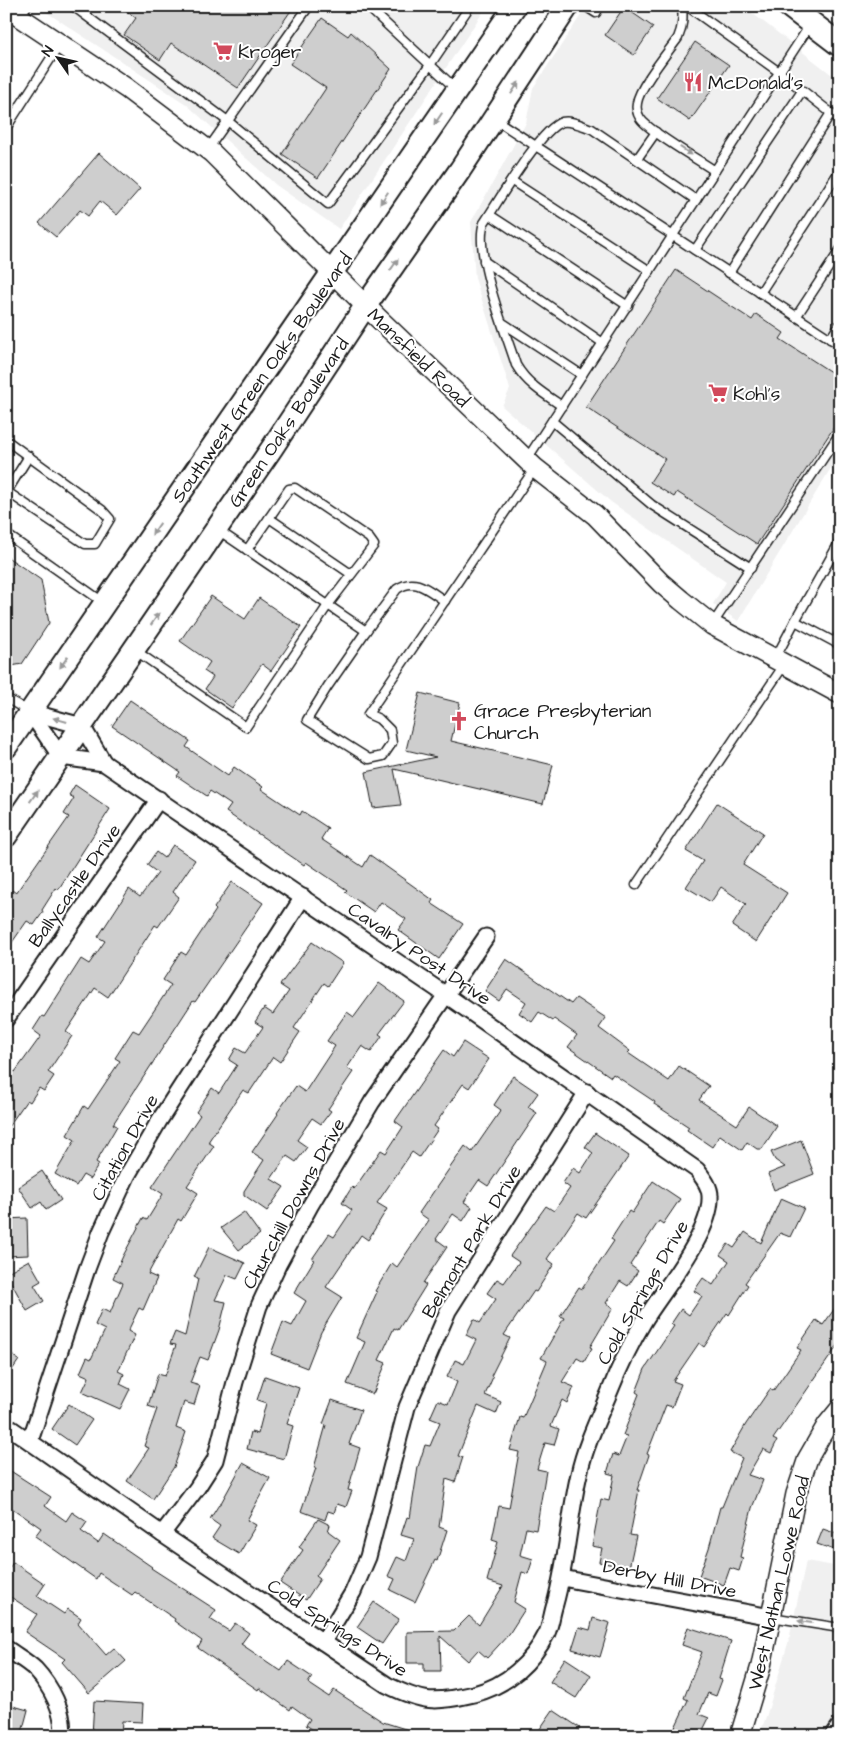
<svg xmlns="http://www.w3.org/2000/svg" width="846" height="1742" viewBox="0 0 846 1742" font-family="'Architects Daughter',sans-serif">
  <rect width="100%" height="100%" fill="#fff"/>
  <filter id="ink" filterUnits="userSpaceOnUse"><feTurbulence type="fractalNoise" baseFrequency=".02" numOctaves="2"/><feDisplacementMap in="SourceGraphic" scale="10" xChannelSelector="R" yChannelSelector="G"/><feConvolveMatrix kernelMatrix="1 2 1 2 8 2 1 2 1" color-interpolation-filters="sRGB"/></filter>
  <g filter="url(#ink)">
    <g fill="#f0f0f0">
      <path d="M37,6H487L339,229L276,185L186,104Z"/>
      <path d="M587,6H743L840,81V453L738,621L713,604L726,582L611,502L502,406L510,389L475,278L471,222L526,123L533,88Z"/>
      <path d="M806,1561L840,1567V1736H759L767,1714L789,1640Z"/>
    </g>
    <g fill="#cecece" stroke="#1c1c1c">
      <path d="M120,6H294L238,88L171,43L160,60L124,35L136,18Z"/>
      <path d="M624,7L653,27L634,55L605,35Z"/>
      <path d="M322,18L348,36L351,32L391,69L318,178L282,154L326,88L290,64Z"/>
      <path d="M695,42L729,65L690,121L657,98Z"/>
      <path d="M99,153L140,189L117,215L100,201L88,216L80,210L56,237L39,223Z"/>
      <path d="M676,270L752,320L756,314L784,333L780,339L840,378V418L757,544L677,492L674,497L650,482L665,459L586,407Z"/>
      <path d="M6,556L41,580L49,623L22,664L6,667Z"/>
      <path d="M211,596L245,619L259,598L301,627L271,671L262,664L232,708L205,689L213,677L204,671L210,662L180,641Z"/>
      <path d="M420,693L460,703L451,741L553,765L543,804L394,769L401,805L373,808L366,772L436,757L406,750Z"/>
      <path d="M130,700L190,741L186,747L228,776L234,767L263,787L261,789L300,815L302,811L328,828L321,839L363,867L370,855L433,900L431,903L463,924L439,959L398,930L406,919L381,902L374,912L345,892L347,890L306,862L304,865L226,812L231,805L210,791L207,796L177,776L180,772L112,726Z"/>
      <path d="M75,785L110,809L58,890L56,888L42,910L43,912L34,925L27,921L6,951V898L12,890L16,893L69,817L64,814L74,798L69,795Z"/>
      <path d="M717,803L763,833L743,865L787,893L756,942L732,926L746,904L721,887L711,902L686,887L703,861L686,851Z"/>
      <path d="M173,845L195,860L173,892L179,897L158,927L155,925L108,997L95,988L66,1032L72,1036L48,1072L54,1076L44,1091L39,1088L30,1102L27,1100L6,1130V1066L15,1072L41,1036L33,1030L42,1016L44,1017L81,959L89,964L105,941L98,937L129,889L140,897L158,873L147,865L156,852L164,858Z"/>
      <path d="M232,882L263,903L195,1002L193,1001L113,1124L117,1126L96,1162L99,1164L90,1179L83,1175L76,1186L55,1174L75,1140L67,1135L84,1106L88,1109L120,1061L115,1058L133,1030L139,1033L171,985L163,980L181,952L186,955L216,910L214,908Z"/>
      <path d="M312,942L343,963L328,986L324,983L294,1028L300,1032L280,1062L273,1057L249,1093L243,1090L208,1142L214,1146L187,1186L198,1193L181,1221L178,1219L148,1274L157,1278L143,1310L139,1308L128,1331L135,1335L118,1371L124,1374L120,1384L130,1389L120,1409L82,1392L89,1377L80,1373L87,1357L91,1359L105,1330L95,1325L102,1309L110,1313L123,1283L113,1278L123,1256L143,1218L147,1220L163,1194L152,1187L200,1115L196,1112L212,1088L219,1093L237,1065L229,1060L236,1048L245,1053L263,1027L255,1022L264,1008L273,1014L289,991L280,985Z"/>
      <path d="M506,959L571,1004L576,998L606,1018L599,1028L630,1051L628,1053L669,1081L679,1066L709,1086L699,1100L737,1125L749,1107L777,1126L762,1149H757L747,1142L742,1150L720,1135L712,1147L687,1130L689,1127L654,1104L655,1102L613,1074L611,1077L568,1047L577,1035L554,1019L553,1021L539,1012L532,1022L519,1013L526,1002L507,989L499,1001L485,991Z"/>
      <path d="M379,983L404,1001L379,1034L382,1036L371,1052L362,1046L347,1068L353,1072L328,1109L331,1111L321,1124L312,1118L297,1140L307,1147L296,1162L287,1156L271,1179L284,1187L267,1211L244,1195V1191L264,1160L252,1152L278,1114L277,1113L296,1086L305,1092L335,1046L327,1041L347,1012L354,1017Z"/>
      <path d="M463,1042L489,1059L469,1088L463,1084L434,1126L438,1129L419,1157L412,1152L377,1203L387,1209L368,1240L361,1235L326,1287L342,1297L321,1332L307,1368L271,1354L283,1322L292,1326L306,1301L294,1293L314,1260L312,1259L329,1234L334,1237L352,1210L342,1203L352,1187L354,1189L381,1150L386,1153L403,1127L395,1121L444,1050L453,1057Z"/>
      <path d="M513,1076L538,1093L528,1107L537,1113L488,1186L479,1180L464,1202L472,1207L463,1221L453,1214L436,1239L447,1247L423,1283L426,1285L398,1330L394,1328L379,1360L386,1363L373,1394L347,1384L365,1342L356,1338L377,1292L375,1291L392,1263L397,1267L429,1220L419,1213L438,1185L465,1146L472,1152L501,1110L494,1105Z"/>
      <path d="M595,1133L629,1156L586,1218L578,1213L547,1259L554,1264L536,1292L534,1291L504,1335L510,1338L491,1376L493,1377L485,1395L501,1402L496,1414L478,1406L458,1456L463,1457L455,1482L446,1479L439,1527L447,1530L437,1561L435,1560L415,1602L390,1590L395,1579L388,1576L397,1557L406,1561L414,1539L401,1535L407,1517L410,1518L418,1467L425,1445L430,1446L440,1422L430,1418L438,1400L448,1404L457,1382L447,1377L455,1360L464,1364L476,1340L466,1335L474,1319L480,1323L496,1299L487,1293L497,1279L504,1283L519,1262L510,1256L546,1206L554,1211L570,1188L563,1183L573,1168L580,1173L593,1153L585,1147Z"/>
      <path d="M801,1140L814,1174L774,1190L768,1174L785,1167L775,1160L771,1152Z"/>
      <path d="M42,1171L61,1200L46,1210L41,1202L32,1208L18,1187Z"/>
      <path d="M653,1181L680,1199L663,1224L659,1221L630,1265L638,1271L628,1286L620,1281L606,1303L613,1308L590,1347L592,1348L584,1362L577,1358L562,1382L574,1387L567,1403L562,1400L551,1426L559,1429L554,1445L545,1443L537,1469L546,1471L536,1530L526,1528L520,1555L533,1559L528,1574L522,1572L514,1602L525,1609L509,1634L487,1658L478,1650L468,1661L440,1636L441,1671H424V1663H407V1632L454,1631L469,1616L479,1625L503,1586L487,1581L498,1542L492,1540L499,1506L509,1508L519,1452L510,1450L520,1417L523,1418L547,1361L541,1358L564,1318L560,1316L579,1287L582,1289L614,1241L611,1239L629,1211L632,1213Z"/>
      <path d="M781,1198L804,1208L790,1237L780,1233L745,1283L748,1285L729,1315L727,1313L704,1347L699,1343L673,1381L681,1384L672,1407L666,1405L647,1454L649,1455L637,1490H639L630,1535L636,1536L629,1568L599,1562L602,1548L592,1546L601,1499L609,1501L614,1475L607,1473L613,1454L619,1456L627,1436L623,1435L639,1394L636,1392L645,1369L674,1326L671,1324L681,1309L689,1315L702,1296L694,1291L703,1278L713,1285L729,1261L720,1255L728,1244L734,1248L745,1232L761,1243Z"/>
      <path d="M244,1212L260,1234L239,1250L221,1228Z"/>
      <path d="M27,1218L28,1255L6,1256V1219Z"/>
      <path d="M209,1247L245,1263L237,1279L227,1275L215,1300L226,1302L219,1330L208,1360L200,1357L190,1383L200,1386L194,1405L184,1402L176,1428L186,1432L174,1467L153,1499L127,1481L149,1448L144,1446L157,1409L148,1406L158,1374L165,1376L176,1345L170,1344L175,1332L185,1336L198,1279L194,1277Z"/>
      <path d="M29,1260L41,1281L34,1285L44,1301L27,1311L6,1273Z"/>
      <path d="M840,1301V1342L773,1439L777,1441L771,1453L763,1449L748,1475L763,1480L752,1508L740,1557L743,1558L739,1571L730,1568L724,1585L699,1576L709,1548L720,1507H722L742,1458L730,1452L746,1424L770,1389L773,1391L801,1350L797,1348L816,1320L823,1325Z"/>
      <path d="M6,1351L19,1360L6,1379Z"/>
      <path d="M265,1376L299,1388L287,1424L293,1426L284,1459L247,1449L251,1432L258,1434L266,1403L257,1400Z"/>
      <path d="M332,1400L361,1410L349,1444L360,1448L348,1490L352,1491L346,1507L337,1504L334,1513L328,1511L325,1520L301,1511L316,1468H314L326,1425L323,1424Z"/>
      <path d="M69,1404L92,1420L75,1445L52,1429Z"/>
      <path d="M243,1463L270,1478L247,1520L256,1525L239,1554L212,1538L220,1526L210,1519L220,1503H221Z"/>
      <path d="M6,1468L51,1497L45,1506L66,1521L72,1512L87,1522L81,1531L98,1543L104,1534L152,1567L151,1568L216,1610L210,1619L229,1631L235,1623L249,1633L241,1644L281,1671L288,1661L312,1677L308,1683L329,1697L334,1690L383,1722L418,1733V1736H322L306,1725L310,1719L292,1706L290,1710L259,1688L258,1690L198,1648L202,1641L174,1621L175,1619L135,1592L132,1595L99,1573L96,1579L35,1536L41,1528L6,1504Z"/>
      <path d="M318,1519L330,1525L328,1531L340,1540L316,1576L320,1579L306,1600L280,1583L303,1550L299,1547Z"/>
      <path d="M823,1529L840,1535V1552L817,1544Z"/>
      <path d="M13,1562L45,1584L37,1596L64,1614L68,1609L81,1618L78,1623L106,1655L114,1648L126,1661L89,1693L62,1662L65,1659L25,1632L37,1614L6,1594V1573Z"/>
      <path d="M374,1602L399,1619L382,1644L357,1627Z"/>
      <path d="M593,1618L610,1623L600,1657L572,1649L579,1627L590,1630Z"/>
      <path d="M688,1627L731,1641L719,1679L722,1680L716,1696L708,1693L699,1714L709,1718L700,1736H671L688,1700L684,1698L702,1652L682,1645Z"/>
      <path d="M565,1658L591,1675L576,1698L550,1682Z"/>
      <path d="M94,1701L143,1704L142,1722L122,1721L121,1736H92Z"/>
      <path d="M6,1704L28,1710L21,1736H6Z"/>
      <path d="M553,1710L580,1728L575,1736H535Z"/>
    </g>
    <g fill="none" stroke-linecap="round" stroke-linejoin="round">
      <defs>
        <g id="service">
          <path d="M73,6L229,122L328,204L430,65L470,6"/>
          <path d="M367,6L456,89"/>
          <path d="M585,6L596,13L600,6"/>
          <path d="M682,6C683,18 683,26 678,38C668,52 639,87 637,103C636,108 637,113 640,118C648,131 699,160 715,171"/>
          <path d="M687,6L779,72L840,120"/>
          <path d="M19,17L27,6"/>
          <path d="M496,120L840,345"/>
          <path d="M6,128L60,44"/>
          <path d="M208,149L309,6"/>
          <path d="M637,159L656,132"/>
          <path d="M512,181L650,271"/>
          <path d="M490,215L628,306"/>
          <path d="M695,250L802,91"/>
          <path d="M484,261L603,343"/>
          <path d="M729,273L831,113"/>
          <path d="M760,293L840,170"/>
          <path d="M796,317L840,250"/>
          <path d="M503,323L582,375"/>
          <path d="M830,339L840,324"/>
          <path d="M562,406C544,394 527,384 516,365C506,333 473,252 484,223C498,202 541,128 562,122C572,120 583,126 592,129L696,200"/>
          <path d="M552,421L652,505L751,568"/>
          <path d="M6,440L102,510L110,519L95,544H85L6,491"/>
          <path d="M527,459L810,25"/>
          <path d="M6,493L29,456"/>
          <path d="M269,518L351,574"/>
          <path d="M218,530L366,631L328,686L307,720L369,759L383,756L392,743L390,730L379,719L368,714L535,468"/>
          <path d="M6,534L103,602"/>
          <path d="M840,541L795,621L840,645"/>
          <path d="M712,625L840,433"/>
          <path d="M366,631L397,589C416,576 429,591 445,601"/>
          <path d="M835,642L840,633"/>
          <path d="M136,651L246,727L328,605L374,545L369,538L295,488L289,489L247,550"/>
          <path d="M775,659L795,621"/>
          <path d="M6,698L28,711"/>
          <path d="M636,885L784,665"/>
          <path d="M771,1617L840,1628"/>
          <path d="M828,1736L840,1719"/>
        </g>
        <g id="minor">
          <path d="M30,712L82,726L104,763"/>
          <path d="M6,1019L159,799"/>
          <path d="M6,1425L162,1534L387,1685C424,1703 434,1703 474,1694C506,1686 532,1663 547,1633C551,1624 552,1613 555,1604C567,1561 569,1517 579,1474C585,1446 598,1419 609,1393C619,1368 630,1344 644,1321C663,1290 712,1233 710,1196C710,1186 703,1178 697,1170L446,995L104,763L61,757L30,712"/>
          <path d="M30,1441L87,1269L101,1232L127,1176L159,1121L303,897"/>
          <path d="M162,1534L197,1488L215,1460L235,1382L259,1306L278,1265L310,1206L372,1102L486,937"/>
          <path d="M562,1578L771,1617"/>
          <path d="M323,1642L353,1592L368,1557L407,1407L448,1311L587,1092"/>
          <path d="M6,1648C15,1655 27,1661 35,1669C50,1685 66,1713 62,1736"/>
        </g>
        <g id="tertiary">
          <path d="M6,8L126,88L212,153L378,318L535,468L595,515L661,583L681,600L712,625L840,694"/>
          <path d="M740,1736L761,1666L796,1494L808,1458L827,1425L840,1409"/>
        </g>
        <g id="secondary">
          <path d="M6,747L515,6"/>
          <path d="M6,836L272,448L366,305L460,170L568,6"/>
        </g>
        <path id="primary" d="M789,6L840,45"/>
      </defs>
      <use href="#service" stroke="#1c1c1c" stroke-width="11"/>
      <use href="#minor" stroke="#1c1c1c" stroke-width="19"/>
      <use href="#tertiary" stroke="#1c1c1c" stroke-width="22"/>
      <use href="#secondary" stroke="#1c1c1c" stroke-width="25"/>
      <use href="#primary" stroke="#1c1c1c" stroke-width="26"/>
      <use href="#service" stroke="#fff" stroke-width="8"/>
      <use href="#minor" stroke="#fff" stroke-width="15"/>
      <use href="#tertiary" stroke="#fff" stroke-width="19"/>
      <use href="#secondary" stroke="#fff" stroke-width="21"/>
      <use href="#primary" stroke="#fff" stroke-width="22"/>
    </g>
    <defs><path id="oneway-solid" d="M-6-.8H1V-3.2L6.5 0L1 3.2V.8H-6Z" transform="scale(1.25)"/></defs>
    <g fill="#999">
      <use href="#oneway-solid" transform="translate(515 88) rotate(-57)"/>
      <use href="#oneway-solid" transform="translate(438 119) rotate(124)"/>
      <use href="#oneway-solid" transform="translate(686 151) rotate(33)"/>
      <use href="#oneway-solid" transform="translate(384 198) rotate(124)"/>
      <use href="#oneway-solid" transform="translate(394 265) rotate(-55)"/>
      <use href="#oneway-solid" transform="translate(156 529) rotate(125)"/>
      <use href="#oneway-solid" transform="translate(155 619) rotate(-56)"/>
      <use href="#oneway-solid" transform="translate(64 662) rotate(125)"/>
      <use href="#oneway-solid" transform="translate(60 720) rotate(-164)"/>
      <use href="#oneway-solid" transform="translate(34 796) rotate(-55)"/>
      <use href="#oneway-solid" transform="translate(805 1622) rotate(-172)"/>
    </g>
  </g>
  <defs>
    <symbol id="supermarket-bare" viewBox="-9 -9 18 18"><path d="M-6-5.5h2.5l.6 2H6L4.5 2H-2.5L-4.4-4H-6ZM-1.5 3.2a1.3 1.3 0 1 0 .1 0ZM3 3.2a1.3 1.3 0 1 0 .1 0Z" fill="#d1495b" stroke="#fff" stroke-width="2.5" paint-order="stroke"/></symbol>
    <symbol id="restaurant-bare" viewBox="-9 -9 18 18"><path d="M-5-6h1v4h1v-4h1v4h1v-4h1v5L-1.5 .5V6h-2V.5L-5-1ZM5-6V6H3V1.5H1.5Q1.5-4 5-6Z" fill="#d1495b" stroke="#fff" stroke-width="2.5" paint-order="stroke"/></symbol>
    <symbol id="church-bare" viewBox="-9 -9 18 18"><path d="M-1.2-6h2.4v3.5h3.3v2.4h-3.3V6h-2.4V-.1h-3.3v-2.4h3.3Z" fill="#d1495b" stroke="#fff" stroke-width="2.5" paint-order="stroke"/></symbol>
  </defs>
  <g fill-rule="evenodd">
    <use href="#supermarket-bare" x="209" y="37" width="28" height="28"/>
    <use href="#restaurant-bare" x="679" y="68" width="28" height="28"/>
    <use href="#supermarket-bare" x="704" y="379" width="28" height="28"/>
    <use href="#church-bare" x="445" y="707" width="28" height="28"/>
  </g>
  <g text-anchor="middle" stroke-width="4" stroke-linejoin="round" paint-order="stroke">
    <g font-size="19" fill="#1c1c1c" stroke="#fff" text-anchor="start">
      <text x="238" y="58">Kroger</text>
      <text x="708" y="89">McDonald's</text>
      <text x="733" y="400">Kohl's</text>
      <text x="474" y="717">Grace Presbyterian<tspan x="474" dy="22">Church</tspan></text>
    </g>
    <g font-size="19" fill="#1c1c1c" stroke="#fff">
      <text transform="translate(419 357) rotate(44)" y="7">Mansfield Road</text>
      <text transform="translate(261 377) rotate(-55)" y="7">Southwest Green Oaks Boulevard</text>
      <text transform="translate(288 422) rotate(-56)" y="7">Green Oaks Boulevard</text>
      <text transform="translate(74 885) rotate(-55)" y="7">Ballycastle Drive</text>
      <text transform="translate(420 953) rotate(34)" y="7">Cavalry Post Drive</text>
      <text transform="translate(124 1147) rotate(-61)" y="7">Citation Drive</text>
      <text transform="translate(293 1203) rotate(-61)" y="7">Churchill Downs Drive</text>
      <text transform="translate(471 1241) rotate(-59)" y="7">Belmont Park Drive</text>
      <text transform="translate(642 1292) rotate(-60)" y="7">Cold Springs Drive</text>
      <text transform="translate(670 1578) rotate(11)" y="7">Derby Hill Drive</text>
      <text transform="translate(778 1583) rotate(-77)" y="7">West Nathan Lowe Road</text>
      <text transform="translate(338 1627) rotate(33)" y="7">Cold Springs Drive</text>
    </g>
  </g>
  <rect width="846" height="1742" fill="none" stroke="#fff" stroke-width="25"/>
  <rect x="12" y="12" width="821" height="1717" fill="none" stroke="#1c1c1c" stroke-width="2" filter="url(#ink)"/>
  <g transform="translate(58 58) rotate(304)" stroke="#ffffff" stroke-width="4" paint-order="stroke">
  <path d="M0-4L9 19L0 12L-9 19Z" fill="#1c1c1c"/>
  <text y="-8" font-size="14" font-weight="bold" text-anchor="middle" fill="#1c1c1c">N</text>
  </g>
</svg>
